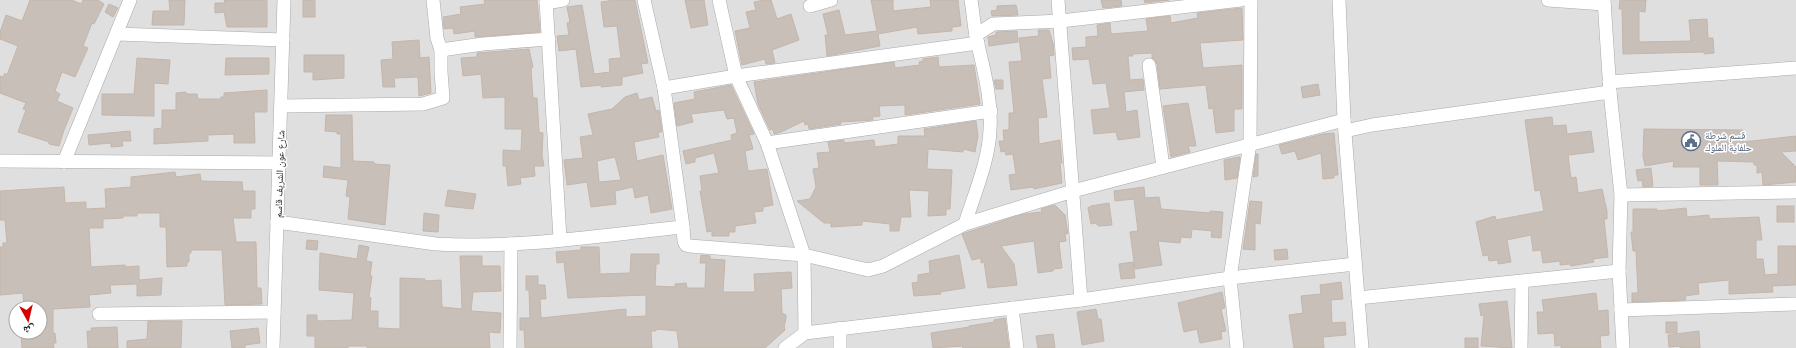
<svg xmlns="http://www.w3.org/2000/svg" width="1796" height="348" viewBox="0 0 1796 348" font-family="'Varela Round','Noto Naskh Arabic',sans-serif">
  <rect width="100%" height="100%" fill="#f2efe9"/>
  <path fill="#e0dfdf" fill-rule="evenodd" d="M0,0H1796V348H0ZM16,308H40V332H16Z"/>
  <g fill="#c7bfb8" stroke="#c4b6ab" fill-rule="evenodd">
    <path d="M30,0H72L81,4L83,0H98L104,4L94,24L92,23L83,46L88,48L75,77L62,72L55,91L60,94L57,101L73,108L64,130L59,146L49,144V142L18,132L26,110L23,109L26,103L0,93V76L3,77L5,73L7,75L18,46L0,39V32L6,15L22,21Z"/>
    <path d="M169,0H185L184,25H152L153,11H170Z"/>
    <path d="M224,0H267V27H227L224,12L215,13V3H225Z"/>
    <rect x="303" y="0" width="12" height="17"/>
    <path d="M484,0H537L540,32L475,37V31L454,34L453,28L444,29L443,17L461,14L460,7L485,4Z"/>
    <path d="M615,0H635L648,63L641,64L643,73L622,77V85L601,87V85L581,87L576,49L559,51L557,36L569,35L567,23L570,22L567,7L582,5L594,74L610,72L609,59L621,58L617,26L604,27L602,11L601,2Z"/>
    <path d="M685,0H704L708,25L691,28Z"/>
    <path d="M765,0H771L777,19L791,14L799,40L772,50L775,63L766,64L765,59L742,65L735,31L750,28L746,12L756,10L754,2Z"/>
    <path d="M871,0H893V11L931,7L930,0H958L961,26L952,27V31L918,34L917,27L878,34L880,46L827,56L825,35H828L823,14L839,10L845,35L877,31Z"/>
    <path d="M1101,0H1121L1122,6L1103,8Z"/>
    <path d="M1144,0H1169L1145,3Z"/>
    <path d="M1620,0H1646L1645,12L1639,11V42L1691,41L1689,20L1707,19L1708,38H1713L1714,53L1704,54V52L1623,54L1622,9H1619Z"/>
    <path d="M109,4L118,8L113,17L105,12Z"/>
    <path d="M1016,5L1018,15L992,16L991,11L997,10V6Z"/>
    <path d="M1242,8L1243,40L1200,43L1203,68L1242,65V109H1234V131L1216,133L1213,108L1209,109L1206,85L1160,89L1157,64L1152,58V53L1132,54L1133,56H1128L1130,80L1143,79L1144,90L1124,92L1126,112L1137,110L1140,137L1118,140L1116,132L1094,134L1091,110L1110,108L1106,83L1093,84L1089,59L1073,60L1072,48L1086,47V37L1098,36L1097,25L1110,23L1111,34L1148,31L1146,19L1170,16L1171,23L1198,18L1197,13Z"/>
    <path d="M1038,30H1049L1053,43L1054,55L1049,56L1051,78L1042,79L1047,117L1038,118L1039,144L1060,140L1062,163H1060L1062,183L1034,189L1033,187L1011,190L1009,175L1016,174L1013,154L1006,155L1005,151L1001,152L999,141H1004L1003,130H1009V113H1014L1009,62L1022,61L1019,38L1039,36Z"/>
    <path d="M1017,31L1018,42L989,46L988,37L996,35V32Z"/>
    <path d="M419,40L420,58L429,57L431,93L419,96L418,77L394,78L395,87H383L381,60L393,59L392,42Z"/>
    <path d="M529,49L533,67L531,68L533,98H537L539,132L543,133L542,155L544,166H534L535,176L520,178L521,184L508,186L506,166H503V150L521,151L522,129H505V97L483,98L481,74L463,76L461,58L477,57V53Z"/>
    <path d="M304,55H344V78L313,80V72H304Z"/>
    <path d="M938,57L939,67L974,65L980,104L905,115V105L879,106L880,116L872,117L873,120L840,122L841,124L809,129L808,124L805,125L804,121L781,132L774,134L773,129L770,130L758,104L754,82L894,62L895,68L920,65L919,62L923,61V59Z"/>
    <path d="M137,58L170,60L168,84L154,83V116L102,115V94H134Z"/>
    <path d="M226,58H269V74L225,75Z"/>
    <path d="M994,80H1003V89H996Z"/>
    <path d="M1318,84L1320,95L1303,98L1301,87Z"/>
    <path d="M731,85L754,134L749,135L753,149L745,151L748,171L767,169L773,205L763,207V211L754,212L756,223L735,226V232H729V236H712V231L707,232L700,191H702L700,176L719,173L714,153L695,158V162L686,164L683,151L732,140L731,135L737,133L734,118L727,119L724,110L691,114L693,122L677,126L674,103L695,99L694,92Z"/>
    <path d="M267,90V112H254L255,143H234V134L208,135V141L154,144V129L162,128V110H176V93L186,92V94H197L198,99H221V97H224V93Z"/>
    <path d="M637,93L639,100L652,97L656,111L659,110L662,132H658L659,137L634,142L637,161L663,155L672,209L651,213L648,195L635,198L633,187L615,191L616,204L591,207L587,182L567,185L564,160L583,158L580,137L593,135L588,114L612,109L625,97ZM615,157L621,180L599,182L597,161Z"/>
    <path d="M1188,103L1196,146H1188L1190,152L1171,157L1163,106Z"/>
    <path d="M326,115H352L353,161L374,162V164L390,165L385,225L348,219L350,197L346,196L348,180L323,177L324,166L341,168V134H337V132L325,131Z"/>
    <path d="M1552,117L1553,126L1566,125L1567,134L1591,131L1594,152L1568,155L1571,178L1576,177L1578,193L1602,189L1607,211V219H1604L1608,257L1593,259L1594,262L1571,266L1570,264L1560,265V261L1543,263L1541,250L1533,251L1531,235L1507,240L1511,262L1498,264V260L1489,261L1488,255L1483,256L1476,222L1495,216L1496,220L1544,211L1540,190L1535,191L1525,120Z"/>
    <path d="M976,121L978,136L975,152L963,149V152L928,149L927,169L952,170L950,209H946V215L928,216L929,191L909,190L911,217H901L899,231H890V224L862,221V225L831,227V223H824L797,201L810,199L816,187L813,169L819,168L817,153L830,152L828,142L844,140V143L874,140L875,147L898,144V136H925L924,129Z"/>
    <path d="M1644,129L1743,130V142L1796,136V151L1781,152L1796,167V182L1763,185L1762,172L1757,173V165H1754V162L1717,161L1718,185H1700V167H1673L1674,161L1645,166L1643,156Z"/>
    <path d="M130,131L131,141H122L123,146L111,147V143L89,145L88,135Z"/>
    <path d="M1334,133L1338,175H1334V178L1323,179L1321,153L1298,160L1295,151L1282,154L1279,145L1323,134Z"/>
    <path d="M1256,154H1258V176L1253,177Z"/>
    <path d="M1238,157H1240L1237,178L1225,180L1224,160Z"/>
    <path d="M1651,168L1653,186L1643,187L1642,180L1638,181L1636,170Z"/>
    <path d="M175,172L176,177L200,174L201,181L242,182L243,191H255V209H251V218H233L236,242H256L257,288H261L262,304L225,305L222,250H191V253H189V262H187V266L167,267L166,227H160V213H137V216H123V218L103,219V228H89L91,267L125,265L126,267L139,266V280L162,278L161,295L137,296V284L110,285L111,293L89,295L90,307L53,309V333H55L56,343H53L54,348H22L21,335L29,334V332H40V308H24L23,293L0,295V247H3V243H7L5,220H0V191L64,187L65,203L86,202V209L106,208L105,189L131,187V177Z"/>
    <path d="M1144,187L1145,198L1159,197L1161,209L1210,213V211L1223,212L1221,238L1211,237L1212,231L1192,229L1191,238L1181,237L1180,243L1158,241L1162,265L1135,269L1130,232L1138,231L1134,199L1115,201L1114,191Z"/>
    <path d="M448,190L476,194L473,209L445,206Z"/>
    <path d="M1250,201L1262,202L1260,224L1255,223V250L1243,249Z"/>
    <path d="M1109,203L1112,225L1099,226L1095,223L1091,224L1088,208L1091,206Z"/>
    <path d="M1055,205L1065,215L1068,234L1065,233L1066,241L1059,242L1062,268L1053,269V271L1038,273L1034,241L1001,246L1014,264L1017,285L988,288L984,262L981,263V258L972,260L962,234L1024,214L1042,212L1041,209Z"/>
    <rect x="1777" y="206" width="17" height="16"/>
    <path d="M1686,208L1687,217L1709,215V219L1759,217L1762,240H1756V259H1763L1765,275L1778,274V246H1796V285L1772,286L1773,292L1729,294V280L1698,283L1699,294L1685,296L1686,300L1632,302V293H1638L1636,251H1633L1631,232H1633V209H1657V211Z"/>
    <path d="M424,213L439,215L438,232L423,231Z"/>
    <path d="M307,240L318,241L317,250L306,249Z"/>
    <path d="M359,245L369,247L366,261L372,262L370,276H372L369,297L371,298L370,311H378V328L400,329V278L425,279V281L441,280L442,307L462,309L460,256H482V266H500L501,291L473,292L471,311L501,313L500,333L489,332L490,348H367V346H348V348H315V336H307V315H317V321L352,320L354,293L319,290L320,253L357,259Z"/>
    <path d="M581,247H599L600,274L630,273L631,254H659V264H656L655,286L675,287V284L686,283L687,288H705L706,263H700L701,255L710,256V259L725,260L723,292H755L754,274L791,272L792,288L781,289L782,313L786,315V319L784,326L785,330L765,348H679L677,331L656,329V331H651L652,348H525L524,330H520V318H530L529,290H526V276H538V285H545L546,299H540L541,318L626,309V317L646,316V295L568,298L564,262L557,263L556,252L581,250Z"/>
    <path d="M1287,249L1288,259L1275,260L1274,250Z"/>
    <path d="M959,255L965,288L940,292L941,294L914,296L912,283L918,282V275L930,273L929,261Z"/>
    <path d="M1133,262L1135,278L1121,279L1119,264Z"/>
    <path d="M1341,282L1343,299L1331,300L1332,323L1345,322L1346,335L1323,337L1324,348H1294L1289,315L1303,313L1301,296L1321,294L1320,285Z"/>
    <path d="M1222,292L1225,308L1221,309L1226,331L1221,332L1222,339L1200,343L1197,329L1184,332L1178,303Z"/>
    <path d="M1596,293L1598,311L1608,310L1609,335L1600,336L1601,348H1561V345L1555,346L1554,333L1538,334L1537,312H1544L1542,300Z"/>
    <path d="M1507,301L1512,348L1481,346L1484,315L1481,316L1479,304Z"/>
    <path d="M1096,309L1098,319H1101L1104,341L1082,345L1077,312Z"/>
    <path d="M1005,318L1009,348H963L962,346L933,348L931,333L969,327V326L994,322V320Z"/>
    <path d="M148,321H182L181,348H127V341L147,339Z"/>
    <rect x="1666" y="322" width="11" height="11"/>
    <path d="M117,327L118,348H88L87,331H92L91,328Z"/>
    <path d="M258,328L260,343L245,345V348H232L230,331Z"/>
    <path d="M1699,331L1700,348H1680V346L1669,347L1668,335Z"/>
    <path d="M1053,334L1055,348H1038L1036,336Z"/>
    <rect x="1465" y="338" width="13" height="10"/>
  </g>
  <g fill="none" stroke-linecap="round" stroke-linejoin="round">
    <defs>
      <g id="minor">
        <path d="M433,0L437,38L441,50"/>
        <path d="M546,0L560,239"/>
        <path d="M644,0L664,88L683,227"/>
        <path d="M719,0L736,76L767,143L804,255L805,333"/>
        <path d="M1058,0L1081,300"/>
        <path d="M1339,0L1344,120L1362,348"/>
        <path d="M1548,0L1604,4"/>
        <path d="M1604,0L1610,92L1621,195L1619,271L1623,348"/>
        <path d="M546,3L563,0"/>
        <path d="M810,6L831,0"/>
        <path d="M117,34L283,40"/>
        <path d="M976,35L993,24L1061,21L1241,0"/>
        <path d="M1149,65L1163,167"/>
        <path d="M1609,82L1796,68"/>
        <path d="M664,88L736,76L978,43"/>
        <path d="M282,106L423,104L443,98L441,72V50L483,44L549,39"/>
        <path d="M1345,131L1372,125L1610,92"/>
        <path d="M767,143L991,111"/>
        <path d="M0,161L279,163"/>
        <path d="M64,162L130,0"/>
        <path d="M1621,195L1796,192"/>
        <path d="M277,222L436,244C517,249 602,235 683,227L684,241L686,245L690,246L804,255L868,270L883,266L965,224L1073,191L1344,120"/>
        <path d="M965,224C974,195 989,160 990,130C992,97 983,68 976,36C974,25 973,12 971,0"/>
        <path d="M1358,298L1619,271"/>
        <path d="M1012,308L1017,348"/>
        <path d="M1621,310L1796,304"/>
        <path d="M99,314L274,312"/>
        <path d="M840,328V348"/>
        <path d="M273,348C277,232 281,116 284,0"/>
        <path d="M510,348L511,244"/>
        <path d="M785,348L805,333L1081,300L1230,278L1355,264"/>
        <path d="M1237,348L1230,278L1250,143L1251,0"/>
        <path d="M1521,348L1522,282"/>
      </g>
    </defs>
    <use href="#minor" stroke="#a9a9a9" stroke-width="14"/>
    <use href="#minor" stroke="#fff" stroke-width="13"/>
  </g>
  <defs>
    <symbol id="civic-ring" viewBox="-11 -11 22 22"><circle r="9.5" fill="#fff" stroke="#5c6f8a" stroke-width="1.5"/><path d="M-.6-6.5H3V-4.5H.6V-3L4-1V1h2V6H-6V1h2V-1L-.6-3ZM-1.2 2.5V6h2.4V2.5Z" fill="#5c6f8a"/></symbol>
  </defs>
  <g fill-rule="evenodd">
    <use href="#civic-ring" x="1680" y="130" width="22" height="22"/>
  </g>
  <g text-anchor="middle" stroke-width="3" stroke-linejoin="round" paint-order="stroke">
    <g font-size="10" fill="#4e5e75" stroke="#fff" text-anchor="start">
      <text x="1705" y="139">قسم شرطة<tspan x="1705" dy="12">حلفاية الملوك</tspan></text>
    </g>
    <g font-size="10" fill="#222" stroke="#fff">
      <text transform="translate(279 174) rotate(-88)" y="4">شارع عون الشريف قاسم</text>
    </g>
  </g>
  <g transform="translate(28 320) rotate(172)"><circle r="19" fill="#ffffff" stroke="#a7a7a7"/>
  <path d="M0-3L7 15L0 10L-7 15Z" fill="#d40000"/>
  <text y="-6" font-size="11" font-weight="bold" text-anchor="middle" fill="#222222">ش</text>
  </g>
</svg>
